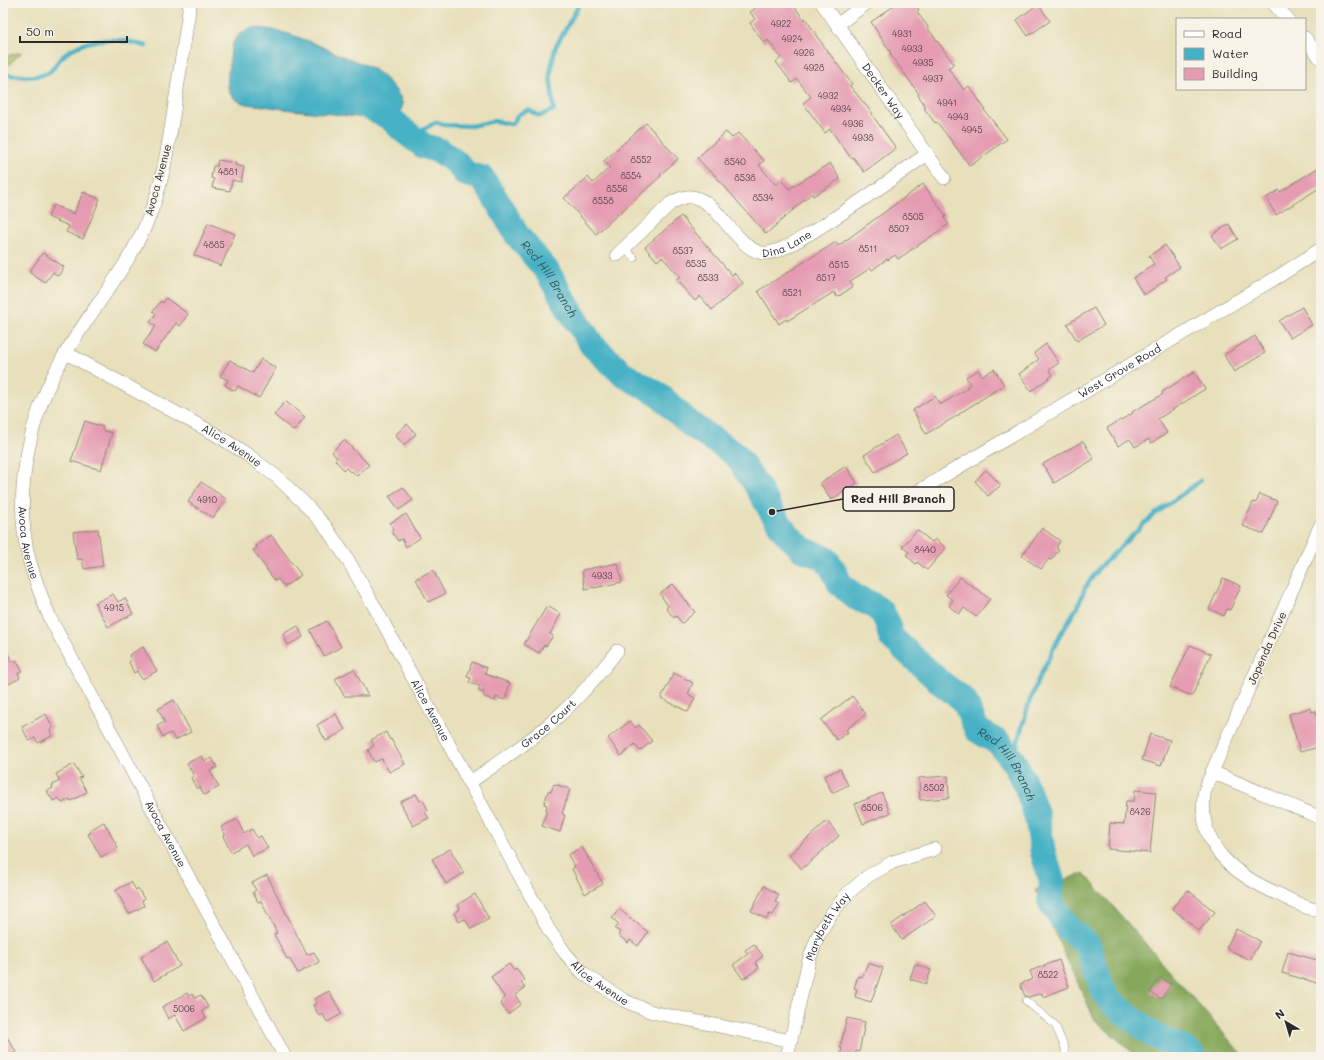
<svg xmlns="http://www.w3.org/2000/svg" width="1324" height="1060" viewBox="0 0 1324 1060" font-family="Mali,sans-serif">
  <rect width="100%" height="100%" fill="#f7f3e8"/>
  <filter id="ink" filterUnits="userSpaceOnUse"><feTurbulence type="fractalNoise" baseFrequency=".025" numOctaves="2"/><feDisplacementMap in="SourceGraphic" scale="8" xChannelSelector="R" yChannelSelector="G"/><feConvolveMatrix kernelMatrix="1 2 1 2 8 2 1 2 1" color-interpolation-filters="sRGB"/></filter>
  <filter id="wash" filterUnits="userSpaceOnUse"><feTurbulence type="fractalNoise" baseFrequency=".012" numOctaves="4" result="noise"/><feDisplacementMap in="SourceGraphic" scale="16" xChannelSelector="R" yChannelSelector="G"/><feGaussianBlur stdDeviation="0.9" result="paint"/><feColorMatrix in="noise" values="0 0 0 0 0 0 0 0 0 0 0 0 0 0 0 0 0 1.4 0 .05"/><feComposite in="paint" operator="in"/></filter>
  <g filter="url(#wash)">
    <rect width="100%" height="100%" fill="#e8e0bb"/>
    <path fill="#aac267" stroke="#6a7649" d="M22,52L3,70V57Z"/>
    <path fill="#87a85c" stroke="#596a44" d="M1084,873L1244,1057H1138L1095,1020L1035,890Z"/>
    <path fill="#46b1c5" stroke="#386e78" d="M251,28C284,28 313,43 342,56C352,60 364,64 373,69C383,76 395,87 400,97C416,127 346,116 333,114C310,112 287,110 264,106C257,105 249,105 243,103C237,101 231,97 229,91C226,81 229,68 230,58C232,42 235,34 251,28Z"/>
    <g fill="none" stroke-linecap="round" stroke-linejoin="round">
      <g stroke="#46b1c5" stroke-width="4.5">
        <path d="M3,74C17,76 35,79 48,73C54,70 57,61 62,57C86,35 117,37 146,46"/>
        <path d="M404,131L416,128L420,131L436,122L445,125L471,126L494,121L512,124L519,114L528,110L540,116L554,110L550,75L555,48L580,3"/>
        <path d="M1014,762L1018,741L1029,703L1038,680L1061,633L1078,606L1085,588L1098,569L1150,518L1200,481"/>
      </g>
      <path stroke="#46b1c5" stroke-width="26" id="s1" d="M357,101L389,117L404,131L424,146L440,151L457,163L466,174L482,178L494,196L517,235L547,271L571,312L592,345L624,375L658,394L690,424L736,455L755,483L772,512L785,532L802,549L825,558L834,571L840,584L855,597L871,604L882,612L888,624L891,637L941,683L964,700L977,730L999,743L1014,762L1027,788L1037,817L1043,853L1052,881L1050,901L1068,928L1088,945L1102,988L1110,1001L1153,1035L1182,1048L1194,1057"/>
    </g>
    <g id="blocks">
      <g fill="#e59bb1">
        <path d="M763,3H792L804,20L805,18L816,34H815L852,84L850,86L873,114L872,115L896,148L864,172L853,157L851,158L830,129L825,133L803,103L811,97L797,79L792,83L776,62L781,58L768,40L764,43L750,23L755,19L750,12Z"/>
        <path d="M898,3H914L919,10L917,12L928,27H927L954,64L948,68L964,90L969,86L985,109L984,110L1007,139L970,166L937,122L935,123L924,108L926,107L918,95L919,94L890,54L891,53L871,22Z"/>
        <path d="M1038,4L1050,21L1028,36L1017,20Z"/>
        <path d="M646,123L678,159L660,175L661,176L596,234L564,198L588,177L593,183L610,167L604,161Z"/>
        <path d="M726,132L732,138L738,133L764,161L759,165L776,185L781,180L789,189L830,163L840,179L813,196L812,193L766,234L711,171L710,172L697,158Z"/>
        <path d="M218,160L236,163L235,165L244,167L241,182L232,180L230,191L212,188L214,179L211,178L213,166H217Z"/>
        <path d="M1321,166V187L1276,215L1266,198L1279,190L1280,192Z"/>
        <path d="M923,184L946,216L944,218L949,224L898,259L895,255L888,260L887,259L872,270L871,268L850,281L853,287L837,297L834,292L787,321L786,319L779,324L758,291L836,242L838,246Z"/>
        <path d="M83,192L100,199L83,239L66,232L69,226L48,217L53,205L74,214Z"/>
        <path d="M681,216L732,275L734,273L743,283L712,310L700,296L695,301L676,280L680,277L662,257L657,261L645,247Z"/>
        <path d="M208,223L235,234L221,266L194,255Z"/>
        <path d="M1229,224L1238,239L1221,249L1212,235Z"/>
        <path d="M1165,245L1180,267L1165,277L1167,279L1144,295L1133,278L1154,264L1149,256Z"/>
        <path d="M43,253L64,267L58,276L53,272L45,283L29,272Z"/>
        <path d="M166,298L188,314L180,326L176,323L155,352L143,344L156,326L150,322L156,314L153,311L161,301L163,303Z"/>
        <path d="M1302,307L1312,325L1290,338L1279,321Z"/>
        <path d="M1094,308L1104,325L1077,341L1067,324Z"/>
        <path d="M1255,336L1265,353L1234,372L1224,355Z"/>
        <path d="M1046,344L1059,363L1049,370L1053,375L1031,391L1019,374L1039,359L1034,353Z"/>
        <path d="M261,359L276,368L259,398L238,386L235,391L225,385L228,380L220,376L230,360L253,373Z"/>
        <path d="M994,369L1004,385L960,413V414L926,434L913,410L935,396L940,405L968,388L967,386L970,384L966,377L978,370L982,376Z"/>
        <path d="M1194,372L1205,389L1158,419L1167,433L1151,443L1149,439L1135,447L1130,439L1118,446L1107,428L1133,413L1132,412L1163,394L1162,392Z"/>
        <path d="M285,401L305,417L294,431L274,415Z"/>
        <path d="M85,421L103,427L102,430L112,433L101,470L71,461Z"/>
        <path d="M407,424L416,434L404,445L395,435Z"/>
        <path d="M896,435L907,453L875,472L864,455Z"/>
        <path d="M344,440L369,465L357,476L352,471L350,472L346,468L344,470L335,460L337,458L332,452Z"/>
        <path d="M1083,441L1094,459L1054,483L1043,464Z"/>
        <path d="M846,466L857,483L831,500L820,483Z"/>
        <path d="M986,470L1001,485L988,496L975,481Z"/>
        <path d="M201,482L226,499L213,518L188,502Z"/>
        <path d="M403,487L413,500L399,510L389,496Z"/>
        <path d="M1260,494L1277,501L1264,534L1243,526L1253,502L1256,503Z"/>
        <path d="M406,514L420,538L406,547L402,539L398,541L391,531L394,529L390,523Z"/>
        <path d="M1042,528L1060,541L1056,548L1059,550L1051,560L1049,559L1041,569L1022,556Z"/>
        <path d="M98,529L103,566L84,569L82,559H77L73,532Z"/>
        <path d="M917,530L932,542L935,539L946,548L927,570L917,562L916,564L906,555L909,552L902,547Z"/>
        <path d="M271,535L301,575L284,587L278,579L275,581L253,550L257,548L256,546Z"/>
        <path d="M618,563L622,582L594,588V587L585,589L582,570Z"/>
        <path d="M433,570L445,594L428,602L416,579Z"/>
        <path d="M960,577L990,599L976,617L964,608L959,614L949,606L953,600L946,595Z"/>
        <path d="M1223,578L1241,586L1230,610L1227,609L1224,616L1209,609Z"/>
        <path d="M673,584L695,612L682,623L676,616L674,618L666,608L668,606L660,594Z"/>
        <path d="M113,594L118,602L125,598L133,614L108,627L95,603Z"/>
        <path d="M547,606L561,614L550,634L553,636L546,646L544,645L539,653L524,644Z"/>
        <path d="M327,621L341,647L324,656L310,630Z"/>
        <path d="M298,626L303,637L288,645L283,634Z"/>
        <path d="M3,645L12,662L16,660L22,671L18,673L20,678L3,687Z"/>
        <path d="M1190,645L1211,654L1192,696L1170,687Z"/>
        <path d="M143,647L157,671L142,679L137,671L134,673L129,662L131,660L129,655Z"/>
        <path d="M472,662L487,668L485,674L510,683L505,700L496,697L495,701L483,696L484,693L478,691L480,686L469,683L471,678L467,677Z"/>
        <path d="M354,669L368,696H344L335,679Z"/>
        <path d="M674,673L693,683L688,694L695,698L688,712L661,698Z"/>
        <path d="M852,696L866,714L846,730L848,732L837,740L821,720Z"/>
        <path d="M174,700L191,732L175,740L171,733L163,737L157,726L165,722L158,709Z"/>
        <path d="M1310,708L1311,712L1316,711L1321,729V739L1317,740L1319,747L1300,752L1289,714Z"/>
        <path d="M46,714L53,728L50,730L52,736L38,743L35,738L29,741L22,727Z"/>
        <path d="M336,714L345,730L326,741L317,725Z"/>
        <path d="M630,721L636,728L639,725L652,741L640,751L635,744L621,756L608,738Z"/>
        <path d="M386,732L390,740L391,739L405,764L389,772L382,759L374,762L368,750L374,746L371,740Z"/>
        <path d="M1150,734L1170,740L1161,766L1142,760Z"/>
        <path d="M202,756L205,761L212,758L217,767L210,771L219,787L204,795L200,787L197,789L191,778L194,776L187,763Z"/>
        <path d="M74,764L82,777L79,778L87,792L71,801L70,799L62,803L59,798L53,801L47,791L53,788L52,785L60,781L56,774Z"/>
        <path d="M840,769L848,785L832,793L824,776Z"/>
        <path d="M948,776L949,798L920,800L919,778Z"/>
        <path d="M554,784L570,789L562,814L565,815L560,832L542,826L547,810H546L547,805L544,804L548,791L551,792Z"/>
        <path d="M1135,790L1156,792L1150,853L1108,849L1110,823L1124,824L1126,801H1134Z"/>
        <path d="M882,793L890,813L863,824L855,804Z"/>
        <path d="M416,794L420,801L423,800L428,810L425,812L429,818L413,826L400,802Z"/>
        <path d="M237,819L244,834L252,829L257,838L261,836L268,848L252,856L246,844L231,852L223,836L225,835L221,827Z"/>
        <path d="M827,821L839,836L802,869L789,855Z"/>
        <path d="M104,822L118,848L101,857L88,834L91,833L90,830Z"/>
        <path d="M582,847L603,884L585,894L572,869L575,867L568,855Z"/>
        <path d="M450,849L464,873L446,884L432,859Z"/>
        <path d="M267,875L307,955L314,952L319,962L298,973L289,958L287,959L274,934L277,933L261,901L258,902L253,892L256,890L252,883Z"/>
        <path d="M131,882L136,890L138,888L144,899L142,901L144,906L129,914L116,890Z"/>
        <path d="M764,886L779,895L775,902L779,904L773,915L769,914L767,919L751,911Z"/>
        <path d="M1188,890L1215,912L1199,931L1172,908Z"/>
        <path d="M475,894L489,919L471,929L465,919L459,922L454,913L460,909L458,904Z"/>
        <path d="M925,901L936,916L902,940L891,925Z"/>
        <path d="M619,909L648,932L638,946L630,940L628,943L618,935L620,932L615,929L619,924L612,918Z"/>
        <path d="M1236,929L1260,941L1250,960L1226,948Z"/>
        <path d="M167,942L180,966L154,981L141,957Z"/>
        <path d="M754,944L763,956L755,962L759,968L743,979L733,965L748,954L745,950Z"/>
        <path d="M1288,952L1321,961V984L1282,973Z"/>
        <path d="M1059,960L1069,987L1043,997L1042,993L1029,997L1025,996L1020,984L1033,979L1030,971Z"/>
        <path d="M868,963L883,968L871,1002L855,997L857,989L854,988L858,976L862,977Z"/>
        <path d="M509,964L514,971L516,969L525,980L521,983L525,988L515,995L521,1004L508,1014L500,1003L505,998L491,977Z"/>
        <path d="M915,964L931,970L926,984L910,979Z"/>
        <path d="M1160,977L1171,984L1161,999L1150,992Z"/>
        <path d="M329,991L342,1014L327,1022L323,1014L319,1016L313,1005L317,1003L314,999Z"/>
        <path d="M187,993L189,996L192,994L195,998L201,995L208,1007L202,1011L206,1018L184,1031L175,1015L168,1019L162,1007Z"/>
        <path d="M847,1018L865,1022L859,1052L856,1051L855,1057H840L842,1048H840Z"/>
        <path d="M3,1030L16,1052L8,1057H3Z"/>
      </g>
    </g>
  </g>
  <g filter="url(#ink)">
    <use href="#blocks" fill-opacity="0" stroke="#8a8673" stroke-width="1"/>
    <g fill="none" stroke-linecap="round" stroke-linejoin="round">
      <defs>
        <g id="lane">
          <path d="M624,248L634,258"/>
          <path d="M1026,1001L1055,1025L1065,1048V1057"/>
        </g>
        <g id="street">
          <path id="s2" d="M190,3C185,39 179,75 174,110C168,148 162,187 147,222C127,269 91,310 65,354C30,413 12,491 29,559C35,580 42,599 50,618L285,1057"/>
          <path id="s3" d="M822,3L944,178"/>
          <path d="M1273,3L1288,19"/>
          <path d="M837,25L867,3"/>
          <path d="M1305,38L1321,59"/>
          <path id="s4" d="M617,255L671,203C677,200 684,196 691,197C719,198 739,256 767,253C784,251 799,239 814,231C853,207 890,181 927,154"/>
          <path id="s5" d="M66,353L215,434L248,455L277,477L304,503L325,526L348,560L378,613L549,930L565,953L583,973L625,1001L652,1012L791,1041"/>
          <path id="s6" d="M917,492L1279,276L1321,249"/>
          <path d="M1321,524L1212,772C1210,779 1205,787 1204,795C1198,847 1234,874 1276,893C1291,900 1305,909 1321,911"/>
          <path d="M1212,772L1321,818"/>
          <path id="s7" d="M469,783C497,763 527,744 553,721C577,700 597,677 617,651"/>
          <path id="s8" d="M787,1057L809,960L818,936L831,914L847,894L868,876L893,862L935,849"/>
        </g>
      </defs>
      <use href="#lane" stroke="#8a8673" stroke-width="8"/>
      <use href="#street" stroke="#8a8673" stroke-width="14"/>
      <use href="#lane" stroke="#fff" stroke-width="7"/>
      <use href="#street" stroke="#fff" stroke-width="13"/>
    </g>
  </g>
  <g text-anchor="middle" stroke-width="4" stroke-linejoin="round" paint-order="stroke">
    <g font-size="9" fill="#5a474c">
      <text x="781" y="27">4922</text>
      <text x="902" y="37">4931</text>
      <text x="792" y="42">4924</text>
      <text x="912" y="52">4933</text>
      <text x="804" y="56">4926</text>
      <text x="923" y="66">4935</text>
      <text x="814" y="71">4928</text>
      <text x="933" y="82">4937</text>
      <text x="828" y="99">4932</text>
      <text x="947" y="106">4941</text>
      <text x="841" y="112">4934</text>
      <text x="958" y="120">4943</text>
      <text x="853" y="127">4936</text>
      <text x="972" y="133">4945</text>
      <text x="863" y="141">4938</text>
      <text x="641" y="163">8552</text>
      <text x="735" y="165">8540</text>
      <text x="228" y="175">4881</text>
      <text x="631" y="179">8554</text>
      <text x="745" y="181">8538</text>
      <text x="617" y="192">8556</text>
      <text x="763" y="201">8534</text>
      <text x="603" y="204">8558</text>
      <text x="913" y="220">8505</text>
      <text x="899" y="232">8507</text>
      <text x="214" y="248">4885</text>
      <text x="868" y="252">8511</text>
      <text x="683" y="254">8537</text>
      <text x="696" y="267">8535</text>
      <text x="839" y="268">8515</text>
      <text x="708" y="281">8533</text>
      <text x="826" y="281">8517</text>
      <text x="792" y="296">8521</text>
      <text x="207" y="503">4910</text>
      <text x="925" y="553">8440</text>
      <text x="602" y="579">4933</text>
      <text x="114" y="611">4915</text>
      <text x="934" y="791">8502</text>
      <text x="872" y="811">8506</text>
      <text x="1140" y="815">8426</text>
      <text x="1048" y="978">8522</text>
      <text x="184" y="1012">5006</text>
    </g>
    <g font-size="11" fill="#2b2b2b" stroke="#f7f3e8">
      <text dy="4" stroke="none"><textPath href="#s3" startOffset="107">Decker Way</textPath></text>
      <text transform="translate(158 180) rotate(-75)" y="4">Avoca Avenue</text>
      <text dy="4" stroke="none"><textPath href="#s4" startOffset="215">Dina Lane</textPath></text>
      <text dy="4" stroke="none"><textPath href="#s6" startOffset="236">West Grove Road</textPath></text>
      <text dy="4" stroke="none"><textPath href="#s5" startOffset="190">Alice Avenue</textPath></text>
      <text dy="4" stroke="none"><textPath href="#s2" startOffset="576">Avoca Avenue</textPath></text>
      <text transform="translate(1267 648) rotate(-66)" y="4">Jopenda Drive</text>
      <text dy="4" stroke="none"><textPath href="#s5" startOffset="526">Alice Avenue</textPath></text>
      <text dy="4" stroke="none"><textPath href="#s7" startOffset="99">Grace Court</textPath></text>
      <text dy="4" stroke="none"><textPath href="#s2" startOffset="900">Avoca Avenue</textPath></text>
      <text dy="4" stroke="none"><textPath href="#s8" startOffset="138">Marybeth Way</textPath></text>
      <text dy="4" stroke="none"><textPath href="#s5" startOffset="850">Alice Avenue</textPath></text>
    </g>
    <g font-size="12" font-style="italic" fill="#345a61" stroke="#f7f3e8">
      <text dy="4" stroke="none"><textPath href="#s1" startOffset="271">Red Hill Branch</textPath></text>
      <text dy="4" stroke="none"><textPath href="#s1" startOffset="956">Red Hill Branch</textPath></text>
    </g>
  </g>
  <path fill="none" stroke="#2b2b2b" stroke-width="1.5" d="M772 512L843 499"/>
  <circle fill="#2b2b2b" stroke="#f7f3e8" stroke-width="1.5" cx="772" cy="512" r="4"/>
  <rect fill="#f7f3e8" stroke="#2b2b2b" stroke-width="1.5" x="843" y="487" width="111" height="24" rx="4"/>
  <g font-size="12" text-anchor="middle" font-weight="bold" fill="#2b2b2b">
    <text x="898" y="503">Red Hill Branch</text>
  </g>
  <rect width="1324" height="1060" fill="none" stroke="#f7f3e8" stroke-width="16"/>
  <rect x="1176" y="18" width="130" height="72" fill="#f7f3e8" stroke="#a5a39c"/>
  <rect x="1184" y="31" width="20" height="6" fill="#ffffff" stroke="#a5a39c"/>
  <text x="1212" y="38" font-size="12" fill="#2b2b2b">Road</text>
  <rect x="1184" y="48" width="20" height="12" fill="#46b1c5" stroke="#a5a39c"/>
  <text x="1212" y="58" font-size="12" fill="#2b2b2b">Water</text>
  <rect x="1184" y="68" width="20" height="12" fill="#e59bb1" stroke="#a5a39c"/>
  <text x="1212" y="78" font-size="12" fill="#2b2b2b">Building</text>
  <g transform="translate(1286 1022) rotate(322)" stroke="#f7f3e8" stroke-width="3" paint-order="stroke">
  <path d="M0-3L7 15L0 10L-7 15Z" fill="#2b2b2b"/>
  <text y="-6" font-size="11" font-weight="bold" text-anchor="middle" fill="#2b2b2b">N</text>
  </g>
  <path d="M20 36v6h107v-6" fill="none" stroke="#2b2b2b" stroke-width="2"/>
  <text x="26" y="36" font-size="12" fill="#2b2b2b" stroke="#f7f3e8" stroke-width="3" paint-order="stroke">50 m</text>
</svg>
